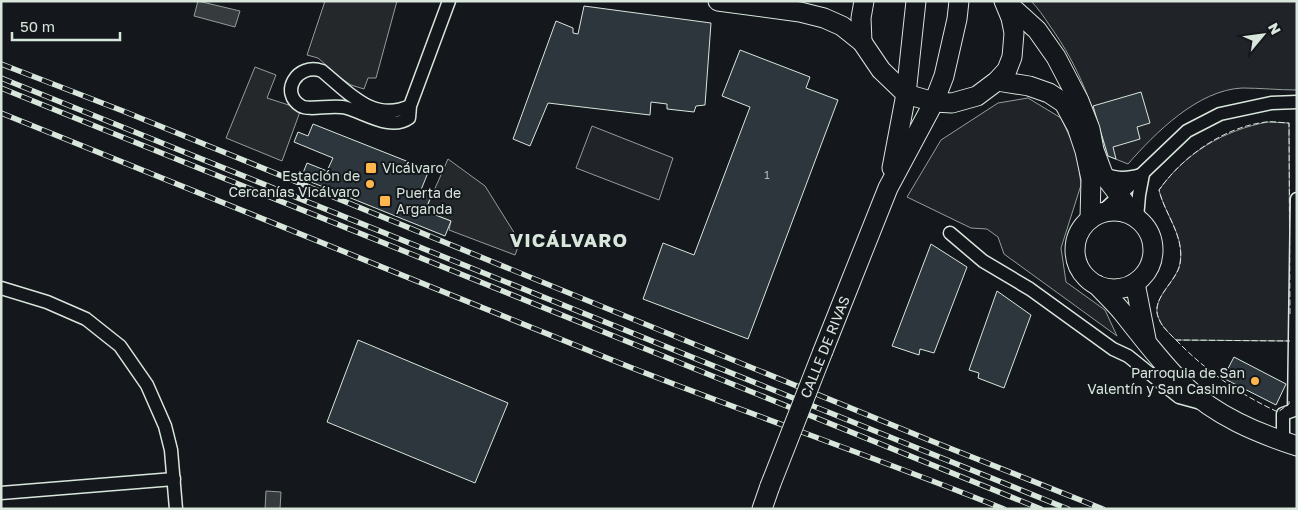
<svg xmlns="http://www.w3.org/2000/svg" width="1298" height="510" viewBox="0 0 1298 510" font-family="'Golos Text',sans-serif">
  <rect width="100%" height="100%" fill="#14181c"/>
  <g fill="#202428" stroke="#939e99">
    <path d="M1031,1H1297V90C1279,90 1260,88 1242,88C1198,90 1155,133 1128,164L1108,156C1093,107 1080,68 1050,26C1044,17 1038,8 1031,1Z"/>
    <path d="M1028,98L1061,118L1077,152L1081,185L1061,248L1066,282L1105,310L1117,336L1004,254L998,237L987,229L971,228L907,197L941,140L998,103Z"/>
    <path d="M1268,122L1289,123L1290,341L1176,340C1170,334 1162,327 1159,319C1149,299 1177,282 1180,263C1185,236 1165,215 1159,190C1185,153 1224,130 1268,122Z"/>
    <path d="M592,126L673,158L659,200L576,168Z"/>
  </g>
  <g fill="#24282b" stroke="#939e99">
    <path d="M325,1H397L376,78H368L364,89L351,85L341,78L318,58L307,55Z"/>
    <path d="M255,67L276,75L267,98L301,109L282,161L226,138Z"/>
    <path d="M448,159L485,186L520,242L515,255L449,230L451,221L425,211Z"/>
  </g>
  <g fill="#363b3e" stroke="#939e99">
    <path d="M198,1L240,11L235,27L194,16Z"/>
    <path d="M266,491L281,492L280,509H265Z"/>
  </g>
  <g fill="#2c363c" stroke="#d8e6dc">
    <path d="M584,6L711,23L705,105L696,106L694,112L667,109V104L651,102L650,115L548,103L530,146L513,139L556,21L573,28V33L578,34Z"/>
    <path d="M740,50L810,77L806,88L838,100L748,339L643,299L663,243L694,255L750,107L722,96Z"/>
    <path d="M1141,92L1150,123L1137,127L1140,139L1113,147L1116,159L1108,156L1093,106Z"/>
    <path d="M313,124L429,170L421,190L432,194L425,211L451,221L445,236L301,178L307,163L327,171L333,158L294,142L298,132L308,136Z"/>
    <path d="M931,244L967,267L934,353L920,349L919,355L892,346Z"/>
    <path d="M997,291L1031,315L1004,388L978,378L979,373L969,370Z"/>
    <path d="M358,340L508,403L475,483L327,422Z"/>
    <path d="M1234,357L1286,384L1276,405L1223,378Z"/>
  </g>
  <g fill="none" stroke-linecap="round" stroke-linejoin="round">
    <defs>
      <g id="street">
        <path d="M410,106C373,123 348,92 322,71C297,62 279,93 301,106C310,111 333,104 347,108C365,113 391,131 409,118L410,106L449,1"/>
        <path d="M1103,174C1117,179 1126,179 1141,175"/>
        <path d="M1102,212L1187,131L1220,114L1271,103L1297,102"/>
        <path d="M1137,218L1139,195L1143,174"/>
        <path d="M950,233L983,261L1030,289L1113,349L1128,356L1179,397L1201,403"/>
        <path d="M1,288L47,302L86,319L120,346L147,385L165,426L171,450L176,509"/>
        <path d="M1283,441V414L1294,410L1297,199"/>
        <path d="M1,493L174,479"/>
      </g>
      <g id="secondary">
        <path d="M718,1L800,12L824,18L842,26L862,42L881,70L906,94L934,102L952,103L977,96L997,81L1007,70L1012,57L1014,33L1011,18L1004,1"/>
        <path d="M1006,2L1037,30L1056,57L1079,101L1090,129L1094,150L1103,174L1134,215"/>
        <path d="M862,42L861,18L864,1"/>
        <path d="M997,81L1029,86L1049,93L1064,103L1077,127L1085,151L1091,179L1090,219"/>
        <path d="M892,168L906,94L916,1"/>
        <circle cx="1114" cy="250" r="39"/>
        <path d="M1135,283L1146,339"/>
        <path d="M1097,285C1105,294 1115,303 1123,313C1143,338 1162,364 1185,386C1216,416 1257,433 1297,446"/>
        <path d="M823,351L888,188L934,102L944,76L957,19L959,1"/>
        <path d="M762,509L770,486"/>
      </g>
    </defs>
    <use href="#street" stroke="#d8e6dc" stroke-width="15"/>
    <use href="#secondary" stroke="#d8e6dc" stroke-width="21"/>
    <use href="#street" stroke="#14181c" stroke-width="12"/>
    <use href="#secondary" stroke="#14181c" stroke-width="19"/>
    <defs>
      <g id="rail">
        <path d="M1,64L123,111L929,440L1103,509"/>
        <path d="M1,78L1068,509"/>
        <path d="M1,88L1041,509"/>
        <path d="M1,113L622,364C749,414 877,458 1004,509"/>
      </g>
    </defs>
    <use href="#rail" stroke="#d8e6dc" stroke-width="5.5"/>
    <use href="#rail" stroke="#14181c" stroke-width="4" stroke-dasharray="11" stroke-linecap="butt"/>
    <defs>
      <path id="secondary-bridge" d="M770,486L823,351"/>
    </defs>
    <use href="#secondary-bridge" stroke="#d8e6dc" stroke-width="21" stroke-linecap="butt"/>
    <use href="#secondary-bridge" stroke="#14181c" stroke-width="19"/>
    <g stroke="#d8e6dc" stroke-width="1" stroke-dasharray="6 2.5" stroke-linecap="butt">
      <path d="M1290,314L1289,123C1282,123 1274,121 1266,122C1224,127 1183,156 1159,190C1165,215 1185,236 1180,264C1177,282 1149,299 1159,319C1162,327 1170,334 1176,340L1290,341"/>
      <path d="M1176,340C1206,371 1239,394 1278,412L1289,404V401"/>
    </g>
  </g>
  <g fill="#ffb74d" stroke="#14181c" stroke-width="2">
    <rect x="365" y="162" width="12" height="12" rx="2.5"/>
    <circle cx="370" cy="184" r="5"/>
    <rect x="379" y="195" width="12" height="12" rx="2.5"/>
    <circle cx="1255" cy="381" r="5"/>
  </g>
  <g text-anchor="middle" stroke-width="4" stroke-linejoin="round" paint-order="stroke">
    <g font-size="11" fill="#adbab4">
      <text x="767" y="179">1</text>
    </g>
    <g font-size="14" fill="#d8e6dc" stroke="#14181c" text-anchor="start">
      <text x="382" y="173">Vicálvaro</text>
      <text x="360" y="181" text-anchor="end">Estación de<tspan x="360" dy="16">Cercanías Vicálvaro</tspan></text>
      <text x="396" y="198">Puerta de<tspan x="396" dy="16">Arganda</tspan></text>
      <text x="1245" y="378" text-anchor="end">Parroquia de San<tspan x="1245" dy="16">Valentín y San Casimiro</tspan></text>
    </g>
    <g font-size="14" fill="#d8e6dc" stroke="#14181c">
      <text transform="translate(825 347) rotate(-68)" y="5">CALLE DE RIVAS</text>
    </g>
    <g font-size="19" font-weight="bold" letter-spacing="1" fill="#d8e6dc" stroke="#14181c">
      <text x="569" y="247">VICÁLVARO</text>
    </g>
  </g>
  <rect width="1298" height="510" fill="none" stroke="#d8e6dc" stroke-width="5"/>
  <g transform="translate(1263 35) rotate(61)" stroke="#14181c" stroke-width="4" paint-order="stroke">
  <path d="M0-4L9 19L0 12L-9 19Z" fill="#d8e6dc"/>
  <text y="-8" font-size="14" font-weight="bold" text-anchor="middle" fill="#d8e6dc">N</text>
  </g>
  <path d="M12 32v8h108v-8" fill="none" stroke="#d8e6dc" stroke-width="2.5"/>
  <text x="20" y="32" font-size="15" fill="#d8e6dc" stroke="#14181c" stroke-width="4" paint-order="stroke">50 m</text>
</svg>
